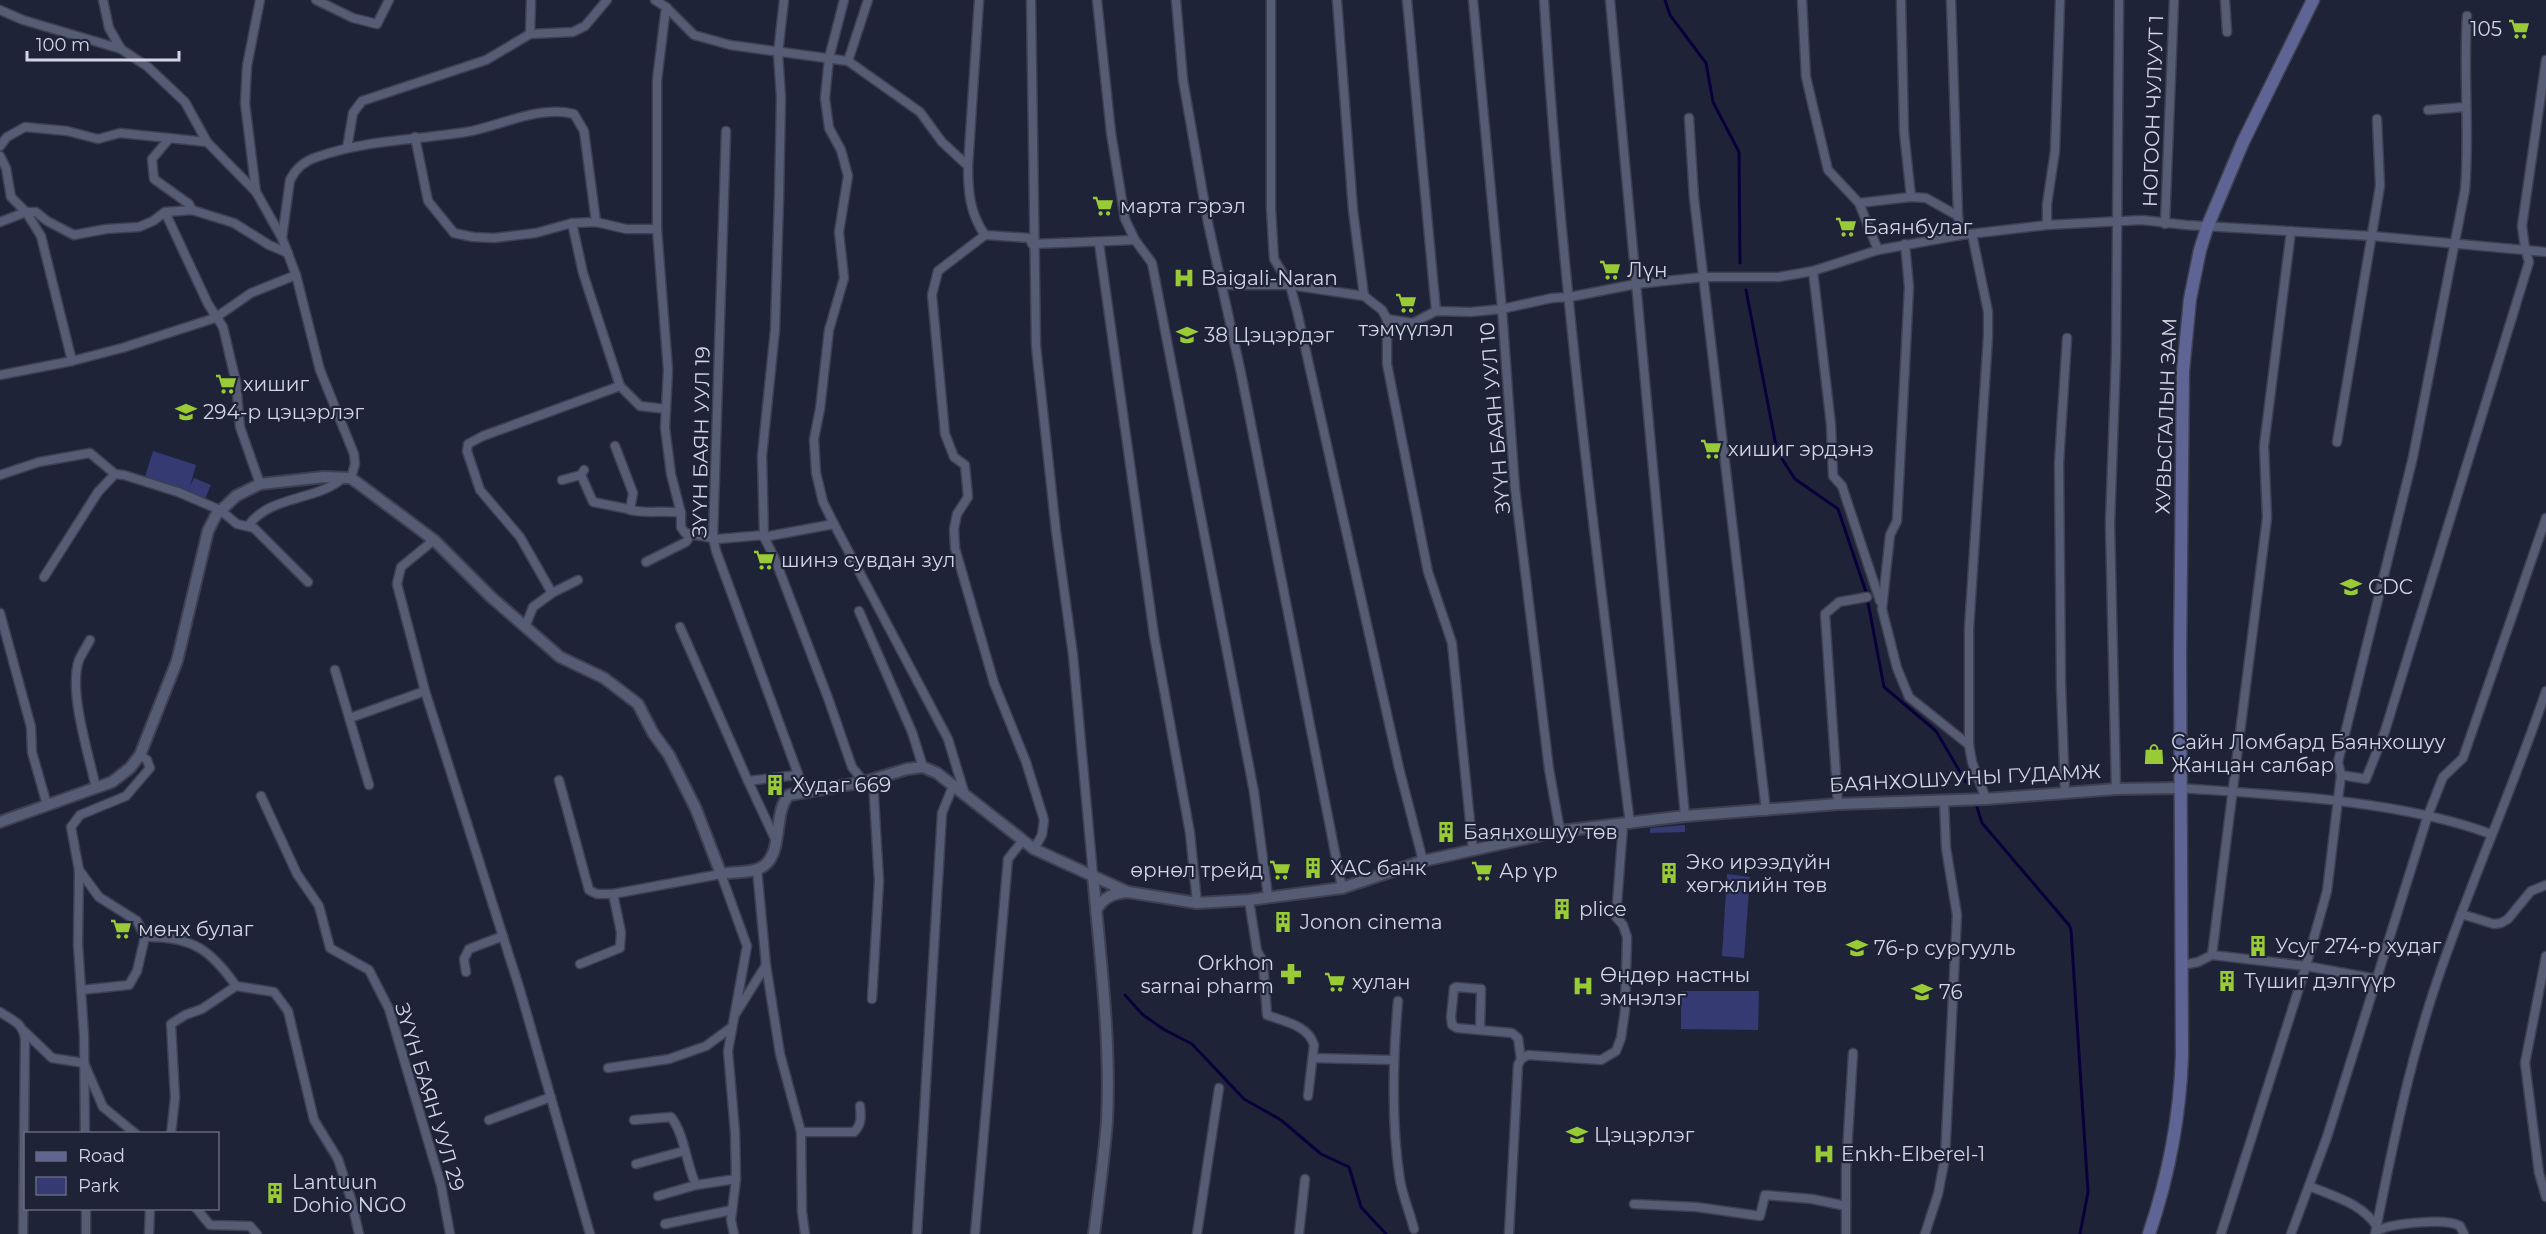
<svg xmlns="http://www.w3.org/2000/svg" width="2546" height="1234" viewBox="0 0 2546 1234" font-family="Montserrat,sans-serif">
  <rect width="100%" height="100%" fill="#1f2338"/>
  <g fill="#353a72">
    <path d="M153,451L196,465L190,486L194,478L211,485L205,499L188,491L145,477Z"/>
    <path d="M1685,825V832L1650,833V828Z"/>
    <path d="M1727,874L1750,877L1744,958L1722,956Z"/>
    <path d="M1681,991H1759L1758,1030L1681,1029Z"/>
  </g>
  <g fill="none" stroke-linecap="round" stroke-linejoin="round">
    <g stroke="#09003a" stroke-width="3">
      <path d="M1665,0L1670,15L1706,63L1713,102L1739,152L1740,263"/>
      <path d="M1746,290L1777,451L1795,479L1838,509L1866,592L1884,687L1936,731L1966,782"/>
      <path d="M1977,807L1982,823L2069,925L2071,930L2088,1192L2080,1234"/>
      <path d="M1125,995L1142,1014L1163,1029L1192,1044L1244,1099L1281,1120L1321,1154L1349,1167L1361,1207L1386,1234"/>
    </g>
    <defs>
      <g id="minor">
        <path d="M103,0L109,28L121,49L148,67L185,102L207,142L256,192L282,238L296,275L320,370L354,454L355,464L351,478"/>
        <path d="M316,0L353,18L377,24L389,0"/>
        <path d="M655,0L666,7L694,35L730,45L848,61L920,112L942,142L968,166C968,192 970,214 985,235L1029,238L1032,244L1135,240"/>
        <path d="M784,0L778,53L781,98L779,198L775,330L762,456L764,537L775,559L828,698L852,767L864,782"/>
        <path d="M844,0L829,58L825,98L829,128L841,150L848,176L839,232L844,278L829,330L820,409L814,439L816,473L823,502L834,524L948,739L965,795"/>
        <path d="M1031,0L1036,346L1056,531L1073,655L1093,875"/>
        <path d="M1097,0L1111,133L1125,219L1135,240L1152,263L1254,792L1268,896"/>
        <path d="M1176,0L1183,80L1208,223L1241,373L1342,888"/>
        <path d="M1271,0V209L1274,259L1290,285L1297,311L1399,768L1423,861"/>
        <path d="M1337,0L1353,210L1364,296"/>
        <path d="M1407,0L1436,311"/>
        <path d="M1473,0L1502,309L1515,488L1549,769L1560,831"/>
        <path d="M1544,0C1561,276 1596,550 1630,824"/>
        <path d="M1610,0L1685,816"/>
        <path d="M1802,0L1806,77L1828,170L1859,203L1878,250"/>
        <path d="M1901,0L1904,132L1911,197"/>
        <path d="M1951,0L1958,216"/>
        <path d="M2225,0L2227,32"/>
        <path d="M666,7L657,80V229L668,370L665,428L671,474L681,513V527L685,533L718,539L764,535"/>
        <path d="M0,10L23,20L121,49"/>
        <path d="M530,34L531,0"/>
        <path d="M848,61L868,0"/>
        <path d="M2428,110L2465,107"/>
        <path d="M1689,118L1694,198L1766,811"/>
        <path d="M726,131L713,538L716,551L805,793"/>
        <path d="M415,137L428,201L454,233L473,237L494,238L536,233L572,223L596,222L626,229H657"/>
        <path d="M169,139L152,159L154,179L189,204L192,210"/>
        <path d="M0,146L7,137L25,127L67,131L98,139L120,133L207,142"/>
        <path d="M347,148L353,113L362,101L486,60L530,34L573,32L585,26L607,0"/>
        <path d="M0,156L6,168L11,197L26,212L41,236L72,361"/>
        <path d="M968,166L979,0"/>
        <path d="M256,192L245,103L247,66L260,0"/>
        <path d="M1859,203L1911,197L1926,198L1958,216L1961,235L2047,225L2142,220L2186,225L2372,236L2546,252"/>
        <path d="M165,212L208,304L223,327L236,382L240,427L260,484"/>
        <path d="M0,222L26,212H36L47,221L74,235L106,229L139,227L153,221L165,212L192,210L234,223L269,245L288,253"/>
        <path d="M572,223L583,273L620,386"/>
        <path d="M2165,224L2174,0"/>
        <path d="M2047,225V204L2055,151L2060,0"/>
        <path d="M1972,234L1988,312V336L1969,629V745L1972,762L1986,799"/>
        <path d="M985,235L938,271L932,295L945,434L954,457L965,465L968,497L957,514L954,529L955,548L994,683L1026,762L1044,820L1042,835L1034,849"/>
        <path d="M282,238L290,180C296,168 304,161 317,157C365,140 416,140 466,132C501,126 538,105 574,114L584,131L596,222"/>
        <path d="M1099,243L1154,635L1190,833L1197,903"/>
        <path d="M1905,244L1909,287L1897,521L1890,535L1882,609L1897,668L1909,697L1969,745"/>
        <path d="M1813,271L1831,425L1833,476L1842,486L1880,601"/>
        <path d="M1223,285H1290L1364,296L1382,310L1387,319L1413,323L1436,311L1471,312L1502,309L1552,298L1570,297L1636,284L1704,277H1779L1813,271L1878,250L1961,235"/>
        <path d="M1387,319V364L1428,572L1452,643L1473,851"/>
        <path d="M0,375L72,361L122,348L215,318L251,293L296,275"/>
        <path d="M2337,442L2380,186L2377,119"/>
        <path d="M615,446L633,493L630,510C647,514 664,510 681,513"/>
        <path d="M584,470L581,475L593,502L633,510"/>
        <path d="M0,475L39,462L90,453L115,474L124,475L178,492L220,510L237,524L254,528L308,582"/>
        <path d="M562,480L581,475"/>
        <path d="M248,526C271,494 317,502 344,477"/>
        <path d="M764,537L834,524"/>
        <path d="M434,540L401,567L397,584L425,691L520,990L590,1234"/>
        <path d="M646,562L686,542L691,534"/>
        <path d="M44,577L98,492L115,474"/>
        <path d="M552,593L520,537L480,490L467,451L468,444L483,436L620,386L640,406L666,409"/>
        <path d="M859,611L912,732L923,767"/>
        <path d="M0,613L31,727L32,752L47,805"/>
        <path d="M525,627L533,607L552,593L578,580"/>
        <path d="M680,627L748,781L798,775"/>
        <path d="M90,640C87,646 82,653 79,660C68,691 89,755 96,788"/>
        <path d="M335,670L369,785"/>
        <path d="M350,718L425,691"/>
        <path d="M140,755L147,760L150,768L126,796L80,815L71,827L79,870L99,897L137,921L145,937C192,936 211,950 236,986L274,992L288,1011L314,1120L338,1159L351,1199L359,1234"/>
        <path d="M2341,775L2366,779L2385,731L2529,262L2525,248L2522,226L2546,60"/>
        <path d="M559,780L589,890L597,894H613L721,874L747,946L728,1051L735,1132L736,1179L731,1220L734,1234"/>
        <path d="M748,781L776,841"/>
        <path d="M2180,788C2278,795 2399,800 2491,834"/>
        <path d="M2116,789L2110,524L2116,356L2119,0"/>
        <path d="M2065,794L2061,684L2059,463L2067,338"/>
        <path d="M261,796L297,874L319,906L330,948L369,970L389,1009L441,1185L450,1234"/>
        <path d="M1838,804L1825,614L1839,602L1867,597"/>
        <path d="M757,869L766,965L780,1054L801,1132L802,1212L805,1234"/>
        <path d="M79,870L78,944L84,1036L85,1134"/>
        <path d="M1249,900L1257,951L1263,962L1267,1015C1285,1022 1308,1025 1314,1045L1308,1096"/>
        <path d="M2461,914L2494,924L2501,923L2508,919L2531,891L2546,885"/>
        <path d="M2212,955L2267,518L2264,446L2291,231"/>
        <path d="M2546,956L2525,1063L2539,1173L2546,1197"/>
        <path d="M580,964L620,948L621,932L613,894"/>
        <path d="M2183,965L2198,962L2212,955L2306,966L2327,891L2341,775L2338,762L2413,457L2465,190C2470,132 2463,74 2467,16"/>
        <path d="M466,972L464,959L469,949L503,936"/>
        <path d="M81,990L129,985L137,971L145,937"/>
        <path d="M872,999L879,881L873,780"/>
        <path d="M1398,1001C1393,1058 1391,1123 1400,1180C1403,1197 1410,1213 1414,1229"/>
        <path d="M0,1012C12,1020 23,1023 25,1039L23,1234"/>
        <path d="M736,1013L766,965"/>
        <path d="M1480,1030L1481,989L1456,987L1454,988L1451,1017L1452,1025L1457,1028L1512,1033L1518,1038L1521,1059"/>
        <path d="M24,1031L52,1058L84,1063L103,1107L136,1134"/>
        <path d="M1313,1058L1393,1060"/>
        <path d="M608,1068L669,1059L706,1046L732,1027"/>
        <path d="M489,1120L551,1097"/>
        <path d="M634,1120L671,1117C685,1135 686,1164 696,1185"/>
        <path d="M801,1132H854C862,1124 861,1117 860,1106"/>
        <path d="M171,1134L175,1098L171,1024L185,1015L202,1009L236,986"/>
        <path d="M636,1164L684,1151"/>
        <path d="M2309,1186C2335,1197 2362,1203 2378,1228"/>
        <path d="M658,1196L696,1185L736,1179"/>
        <path d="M1634,1204L1696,1207L1760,1216L1765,1195L1812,1199L1846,1206"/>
        <path d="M86,1208V1234"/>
        <path d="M196,1208L210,1225L250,1226L257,1234"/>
        <path d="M665,1224L732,1210"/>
        <path d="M2379,1230C2394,1223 2447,1218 2460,1226L2464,1234"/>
        <path d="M149,1234L150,1208"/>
        <path d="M917,1234L942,813L953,786"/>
        <path d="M975,1234L1008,859L1023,840"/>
        <path d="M1197,1234L1219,1088"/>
        <path d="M1299,1234L1305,1179"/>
        <path d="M1509,1234L1518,1065L1521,1059L1528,1055L1601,1060L1616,1051L1621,1038L1625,1010L1627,937L1623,925L1616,917L1623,825"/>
        <path d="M1846,1234V1169L1853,1053"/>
        <path d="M1925,1234L1938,1194L1945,1158L1957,915L1946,848L1944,801"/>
        <path d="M2221,1234L2306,966L2377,979"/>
        <path d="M2291,1234L2327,1137L2428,815L2443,777L2463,758L2546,518"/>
        <path d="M2375,1234C2392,1149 2409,1063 2437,981C2470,883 2513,789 2546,691"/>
      </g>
      <g id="tertiary">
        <path d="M0,822L112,782L130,768L140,755L177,661L208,531L216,515L236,496L260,484L324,477L351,478L434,540L491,597L560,657L604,678L638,704L653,733L669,755L696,809L721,874C732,872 747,873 758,869C786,858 771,815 789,795L864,782L907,769L923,767L937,773L1034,849L1128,892"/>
        <path d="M1093,875C1100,957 1111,1039 1107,1121C1104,1158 1099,1196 1094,1234"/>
        <path d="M1096,910C1104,897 1113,893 1128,892L1197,903L1249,900L1342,888L1423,861L1560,831L1685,816L1838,804L1986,799L2116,789L2180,788"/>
      </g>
      <path id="secondary" d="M2149,1234C2169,1175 2180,1118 2182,1055L2180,656L2183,371L2190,299L2200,250L2208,225L2243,142L2313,0"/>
    </defs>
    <use href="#minor" stroke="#3e4052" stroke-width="11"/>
    <use href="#tertiary" stroke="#3e4052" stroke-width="14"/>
    <use href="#secondary" stroke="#3e4052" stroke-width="15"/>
    <use href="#minor" stroke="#575c75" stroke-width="8"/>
    <use href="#tertiary" stroke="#575c75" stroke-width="10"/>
    <use href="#secondary" stroke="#5e6493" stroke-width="12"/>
  </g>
  <defs>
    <symbol id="supermarket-bare" viewBox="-9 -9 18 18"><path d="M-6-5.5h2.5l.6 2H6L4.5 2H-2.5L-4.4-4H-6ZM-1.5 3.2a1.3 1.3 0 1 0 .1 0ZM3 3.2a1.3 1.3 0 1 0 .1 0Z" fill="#99cb36" stroke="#1f2338" stroke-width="2.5" paint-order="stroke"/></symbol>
    <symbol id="hospital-bare" viewBox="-9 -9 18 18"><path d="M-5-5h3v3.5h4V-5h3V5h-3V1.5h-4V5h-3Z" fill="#99cb36" stroke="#1f2338" stroke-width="2.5" paint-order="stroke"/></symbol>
    <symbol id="school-bare" viewBox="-9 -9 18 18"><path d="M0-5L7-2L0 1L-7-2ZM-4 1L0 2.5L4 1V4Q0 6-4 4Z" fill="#99cb36" stroke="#1f2338" stroke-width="2.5" paint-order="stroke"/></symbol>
    <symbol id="shop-bare" viewBox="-9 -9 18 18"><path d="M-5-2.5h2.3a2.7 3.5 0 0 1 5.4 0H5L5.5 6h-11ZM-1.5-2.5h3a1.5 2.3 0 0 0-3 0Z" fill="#99cb36" stroke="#1f2338" stroke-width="2.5" paint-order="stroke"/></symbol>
    <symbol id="building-bare" viewBox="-9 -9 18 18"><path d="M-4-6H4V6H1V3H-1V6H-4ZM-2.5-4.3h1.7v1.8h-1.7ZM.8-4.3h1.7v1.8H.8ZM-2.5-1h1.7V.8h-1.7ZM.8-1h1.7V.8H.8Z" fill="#99cb36" stroke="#1f2338" stroke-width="2.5" paint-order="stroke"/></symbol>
    <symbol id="pharmacy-bare" viewBox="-9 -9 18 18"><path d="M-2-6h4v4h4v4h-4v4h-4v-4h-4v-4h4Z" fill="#99cb36" stroke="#1f2338" stroke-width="2.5" paint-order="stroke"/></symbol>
  </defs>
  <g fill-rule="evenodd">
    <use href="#supermarket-bare" x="2504" y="14" width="30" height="30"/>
    <use href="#supermarket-bare" x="1088" y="191" width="30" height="30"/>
    <use href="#supermarket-bare" x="1831" y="212" width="30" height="30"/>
    <use href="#supermarket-bare" x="1595" y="255" width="30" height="30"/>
    <use href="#hospital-bare" x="1169" y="263" width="30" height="30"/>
    <use href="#supermarket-bare" x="1391" y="288" width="30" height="30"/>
    <use href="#school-bare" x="1172" y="320" width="30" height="30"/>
    <use href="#supermarket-bare" x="211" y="369" width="30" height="30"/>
    <use href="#school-bare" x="171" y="397" width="30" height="30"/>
    <use href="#supermarket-bare" x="1696" y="434" width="30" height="30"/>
    <use href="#supermarket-bare" x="749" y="545" width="30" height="30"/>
    <use href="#school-bare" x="2336" y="572" width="30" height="30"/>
    <use href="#shop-bare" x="2139" y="739" width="30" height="30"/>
    <use href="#building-bare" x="760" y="770" width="30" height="30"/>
    <use href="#building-bare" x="1431" y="817" width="30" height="30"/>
    <use href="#building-bare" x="1298" y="853" width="30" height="30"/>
    <use href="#supermarket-bare" x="1265" y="855" width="30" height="30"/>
    <use href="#supermarket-bare" x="1467" y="856" width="30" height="30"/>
    <use href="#building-bare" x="1654" y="858" width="30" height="30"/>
    <use href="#building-bare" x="1547" y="894" width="30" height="30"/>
    <use href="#building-bare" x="1268" y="907" width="30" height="30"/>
    <use href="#supermarket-bare" x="106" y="914" width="30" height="30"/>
    <use href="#building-bare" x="2243" y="931" width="30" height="30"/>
    <use href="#school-bare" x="1842" y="933" width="30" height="30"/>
    <use href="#pharmacy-bare" x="1276" y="959" width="30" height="30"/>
    <use href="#building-bare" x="2212" y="966" width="30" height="30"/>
    <use href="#supermarket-bare" x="1320" y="967" width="30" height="30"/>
    <use href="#hospital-bare" x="1568" y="971" width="30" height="30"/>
    <use href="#school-bare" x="1907" y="977" width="30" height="30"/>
    <use href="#school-bare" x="1562" y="1120" width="30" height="30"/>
    <use href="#hospital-bare" x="1809" y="1139" width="30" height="30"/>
    <use href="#building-bare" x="260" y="1178" width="30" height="30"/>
  </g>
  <g text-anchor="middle" stroke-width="4.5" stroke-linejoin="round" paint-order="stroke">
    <g font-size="20" fill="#d2d5e3" stroke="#1f2338" text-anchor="start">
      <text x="2502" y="36" text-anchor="end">105</text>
      <text x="1120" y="213">марта гэрэл</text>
      <text x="1863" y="234">Баянбулаг</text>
      <text x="1627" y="277">Лүн</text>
      <text x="1201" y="285">Baigali-Naran</text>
      <text x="1406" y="336" text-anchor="middle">тэмүүлэл</text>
      <text x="1204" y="342">38 Цэцэрдэг</text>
      <text x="243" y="391">хишиг</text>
      <text x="203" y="419">294-р цэцэрлэг</text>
      <text x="1728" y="456">хишиг эрдэнэ</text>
      <text x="781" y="567">шинэ сувдан зул</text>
      <text x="2368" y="594">CDC</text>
      <text x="2171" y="749">Сайн Ломбард Баянхошуу<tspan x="2171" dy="23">Жанцан салбар</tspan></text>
      <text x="792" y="792">Худаг 669</text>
      <text x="1463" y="839">Баянхошуу төв</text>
      <text x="1686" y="869">Эко ирээдүйн<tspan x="1686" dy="23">хөгжлийн төв</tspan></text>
      <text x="1330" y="875">ХАС банк</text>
      <text x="1263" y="877" text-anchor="end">өрнөл трейд</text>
      <text x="1499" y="878">Ар үр</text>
      <text x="1579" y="916">plice</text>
      <text x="1300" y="929">Jonon cinema</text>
      <text x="138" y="936">мөнх булаг</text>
      <text x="2275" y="953">Усуг 274-р худаг</text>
      <text x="1874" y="955">76-р сургууль</text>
      <text x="1274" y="970" text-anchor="end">Orkhon<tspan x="1274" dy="23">sarnai pharm</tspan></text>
      <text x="1600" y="982">Өндөр настны<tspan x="1600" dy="23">эмнэлэг</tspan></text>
      <text x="2244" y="988">Түшиг дэлгүүр</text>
      <text x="1352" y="989">хулан</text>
      <text x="1939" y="999">76</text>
      <text x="1594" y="1142">Цэцэрлэг</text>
      <text x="1841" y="1161">Enkh-Elberel-1</text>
      <text x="292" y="1189">Lantuun<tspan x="292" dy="23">Dohio NGO</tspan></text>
    </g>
    <g font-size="20" fill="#d2d5e3" stroke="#1f2338">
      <text transform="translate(2153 111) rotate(-88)" y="7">НОГООН ЧУЛУУТ 1</text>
      <text transform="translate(2166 416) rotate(-88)" y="7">ХУВЬСГАЛЫН ЗАМ</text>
      <text transform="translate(1495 418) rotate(-95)" y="7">ЗҮҮН БАЯН УУЛ 10</text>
      <text transform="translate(701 442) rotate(-89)" y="7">ЗҮҮН БАЯН УУЛ 19</text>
      <text transform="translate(1965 778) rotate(-3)" y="7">БАЯНХОШУУНЫ ГУДАМЖ</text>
      <text transform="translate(430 1097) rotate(73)" y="7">ЗҮҮН БАЯН УУЛ 29</text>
    </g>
  </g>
  <rect x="24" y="1132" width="195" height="78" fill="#1f2338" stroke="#676a7c" stroke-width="1.5"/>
  <rect x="36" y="1152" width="30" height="9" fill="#5e6493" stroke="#676a7c" stroke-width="1.5"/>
  <text x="78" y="1162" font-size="18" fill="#d2d5e3">Road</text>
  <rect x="36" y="1177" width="30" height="18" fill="#353a72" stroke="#676a7c" stroke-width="1.5"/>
  <text x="78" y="1192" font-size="18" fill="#d2d5e3">Park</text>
  <path d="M27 51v9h152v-9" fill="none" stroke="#d2d5e3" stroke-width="3"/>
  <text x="36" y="51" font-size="18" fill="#d2d5e3" stroke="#1f2338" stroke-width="4.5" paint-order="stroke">100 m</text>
</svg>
